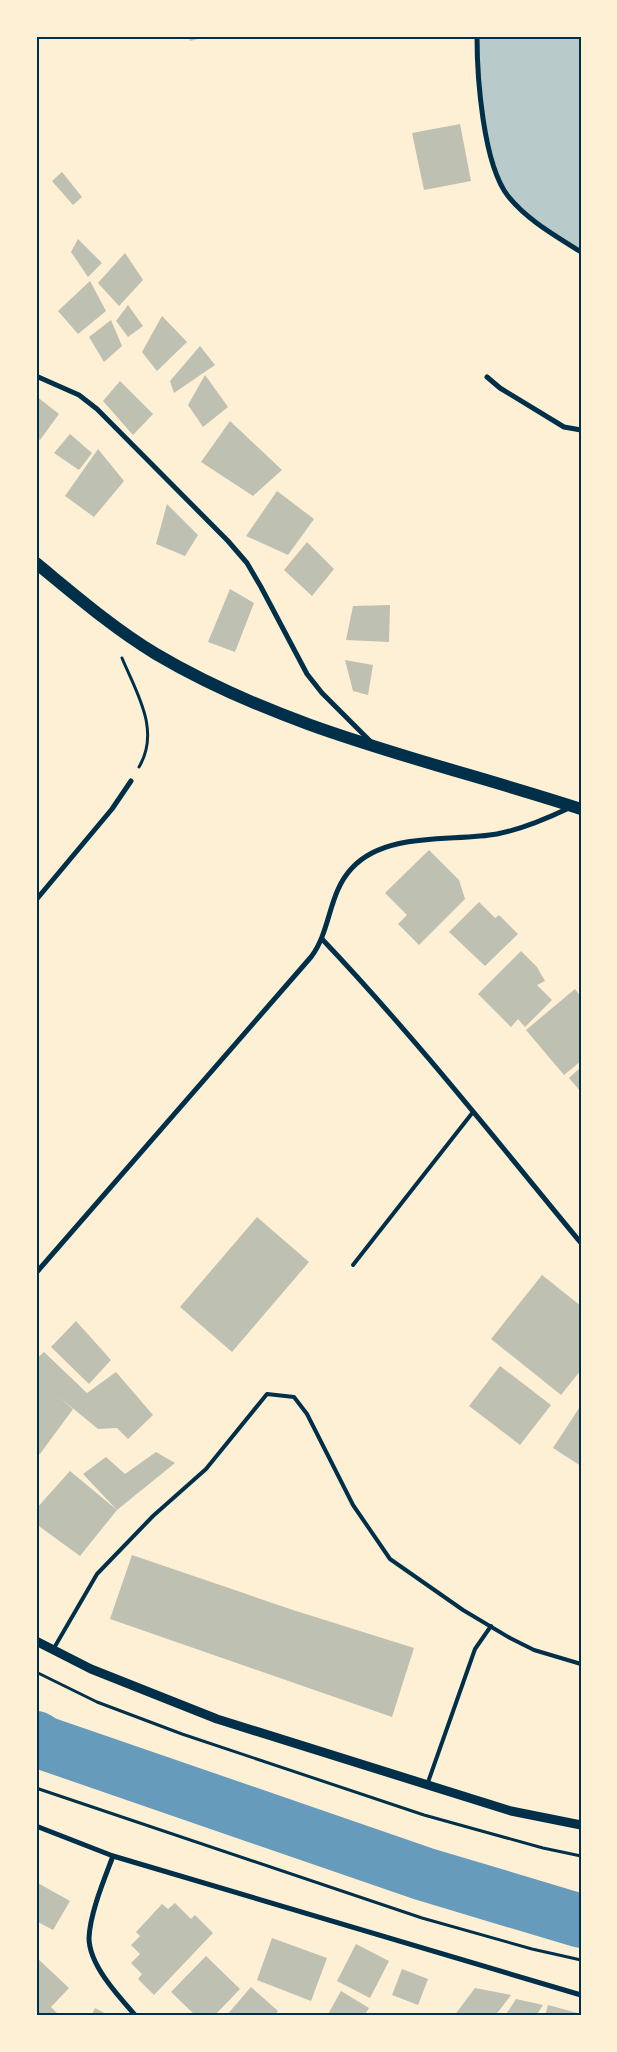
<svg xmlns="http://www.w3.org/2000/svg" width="617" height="2052" viewBox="0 0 617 2052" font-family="Commissioner,sans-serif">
  <rect width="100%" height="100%" fill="#fdf0d5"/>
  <path fill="#b9caca" d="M477,36H581V252L519,208L499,178L484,121Z"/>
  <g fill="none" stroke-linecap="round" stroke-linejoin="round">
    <path stroke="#669bbc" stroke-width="54" d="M36,1738L44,1743L424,1874L581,1921"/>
  </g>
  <g fill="#bec0b2">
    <path d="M188,36H205V37L190,41Z"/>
    <path d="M460,124L471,181L424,190L412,133Z"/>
    <path d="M62,172L82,197L73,205L52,181Z"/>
    <path d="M78,239L102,263L88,277L71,252Z"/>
    <path d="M125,253L143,280L119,306L98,283Z"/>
    <path d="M90,281L106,311L78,334L58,311Z"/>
    <path d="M128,305L143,326L128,337L116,321Z"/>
    <path d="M162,316L187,342L157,371L142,352Z"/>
    <path d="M111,320L122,346L104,362L89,337Z"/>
    <path d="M200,346L215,365L174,393L170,381Z"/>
    <path d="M205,375L228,407L203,427L188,405Z"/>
    <path d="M120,381L153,414L133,435L103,401Z"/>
    <path d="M36,396L59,414L40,440L36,437Z"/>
    <path d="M230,421L282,470L253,496L201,462Z"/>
    <path d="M70,434L92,453L79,470L54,453Z"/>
    <path d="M98,449L124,481L94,517L65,496Z"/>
    <path d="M277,491L314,519L288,555L246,536Z"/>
    <path d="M167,504L198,535L185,556L156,544Z"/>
    <path d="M307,542L334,569L312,596L284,570Z"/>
    <path d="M230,589L254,603L235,652L208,642Z"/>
    <path d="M390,605L389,642L346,640L353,606Z"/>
    <path d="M345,660L373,665L368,695L353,691Z"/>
    <path d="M429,850L459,880L465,899L419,945L398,924L407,915L385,893Z"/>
    <path d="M479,902L495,918L499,915L518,934L485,966L449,932Z"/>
    <path d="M521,951L537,967L545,981L537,985L552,1000L525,1027L518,1019L511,1027L478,994Z"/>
    <path d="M575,989L581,997V1061L564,1075L526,1030Z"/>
    <path d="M581,1067V1092L569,1078Z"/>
    <path d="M257,1217L309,1262L232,1352L180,1307Z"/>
    <path d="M542,1275L581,1306V1370L561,1395L491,1339Z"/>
    <path d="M76,1321L111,1360L89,1384L51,1347Z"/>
    <path d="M44,1352L87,1393L116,1372L153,1415L128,1439L117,1428L98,1429L58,1396L73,1409L40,1454L36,1452V1359Z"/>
    <path d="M500,1366L551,1405L520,1445L469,1406Z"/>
    <path d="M581,1405V1466L553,1448Z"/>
    <path d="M156,1452L175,1463L117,1510L83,1474L106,1457L125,1474Z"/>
    <path d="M70,1471L117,1510L80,1556L36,1524V1509Z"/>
    <path d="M132,1555L293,1610L414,1648L392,1717L110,1619Z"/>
    <path d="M36,1882L70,1901L53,1930L36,1921Z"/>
    <path d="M175,1903L191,1919L195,1915L213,1933L154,1995L138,1979L142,1974L131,1963L140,1954L131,1945L140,1936L136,1932L162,1904L168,1909Z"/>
    <path d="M272,1938L327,1958L311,2001L257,1980Z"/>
    <path d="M356,1944L389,1961L370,1998L337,1981Z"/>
    <path d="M206,1956L240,1989L214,2016H196L171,1992Z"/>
    <path d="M37,1958L69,1988L51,2007L60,2016H36Z"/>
    <path d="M402,1969L428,1979L418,2005L392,1995Z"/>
    <path d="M251,1987L278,2011L274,2016H226Z"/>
    <path d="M475,1988L511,1995L495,2016H454Z"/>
    <path d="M341,1991L369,2008L364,2016H327Z"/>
    <path d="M516,1999L543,2005L536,2016H505Z"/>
    <path d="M548,2005L581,2014V2016H545Z"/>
    <path d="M95,2008L110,2016H91Z"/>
  </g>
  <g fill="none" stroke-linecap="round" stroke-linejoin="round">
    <g stroke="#003049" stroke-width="3">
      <path d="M122,658C136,692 161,730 139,767"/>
      <path d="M36,1672L97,1702L182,1734L424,1815L543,1848L581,1856"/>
      <path d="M36,1788L422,1918L532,1949L581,1960"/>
    </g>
    <g stroke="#003049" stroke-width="4">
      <path d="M353,1265L473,1112"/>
      <path d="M54,1648L97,1574L153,1516L206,1469L267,1394L294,1397L307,1414L353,1505L390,1559L463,1610L510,1638L534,1650L581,1664"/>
      <path d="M427,1785L475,1649L491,1626"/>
    </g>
    <g stroke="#003049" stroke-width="5">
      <path d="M477,36C477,77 483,164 508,196C527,220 556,236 581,252"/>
      <path d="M36,376L79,395L97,409L228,541L247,563L261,587L307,674L322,693L371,742"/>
      <path d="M487,377L500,388L564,427L581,430"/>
      <path d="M36,900L112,809L131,781"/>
      <path d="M322,939C414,1036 496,1140 581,1243"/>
      <path d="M36,1273L311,957C331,931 328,893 352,868C386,831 452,842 497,834C523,829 546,819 569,808"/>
      <path d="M36,1826L113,1856L581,1995"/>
      <path d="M113,1856C104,1880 90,1913 89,1938C89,1965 119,1997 136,2016"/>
    </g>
    <path stroke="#003049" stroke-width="9" d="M36,1641L91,1669L217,1719L511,1811L581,1825"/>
    <path stroke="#003049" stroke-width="12" d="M36,563C75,595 113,628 156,654C288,732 437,762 581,809"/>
  </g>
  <rect width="617" height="2052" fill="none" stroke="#fdf0d5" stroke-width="75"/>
  <rect x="38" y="38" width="542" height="1976" fill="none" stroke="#003049" stroke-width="2"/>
</svg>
